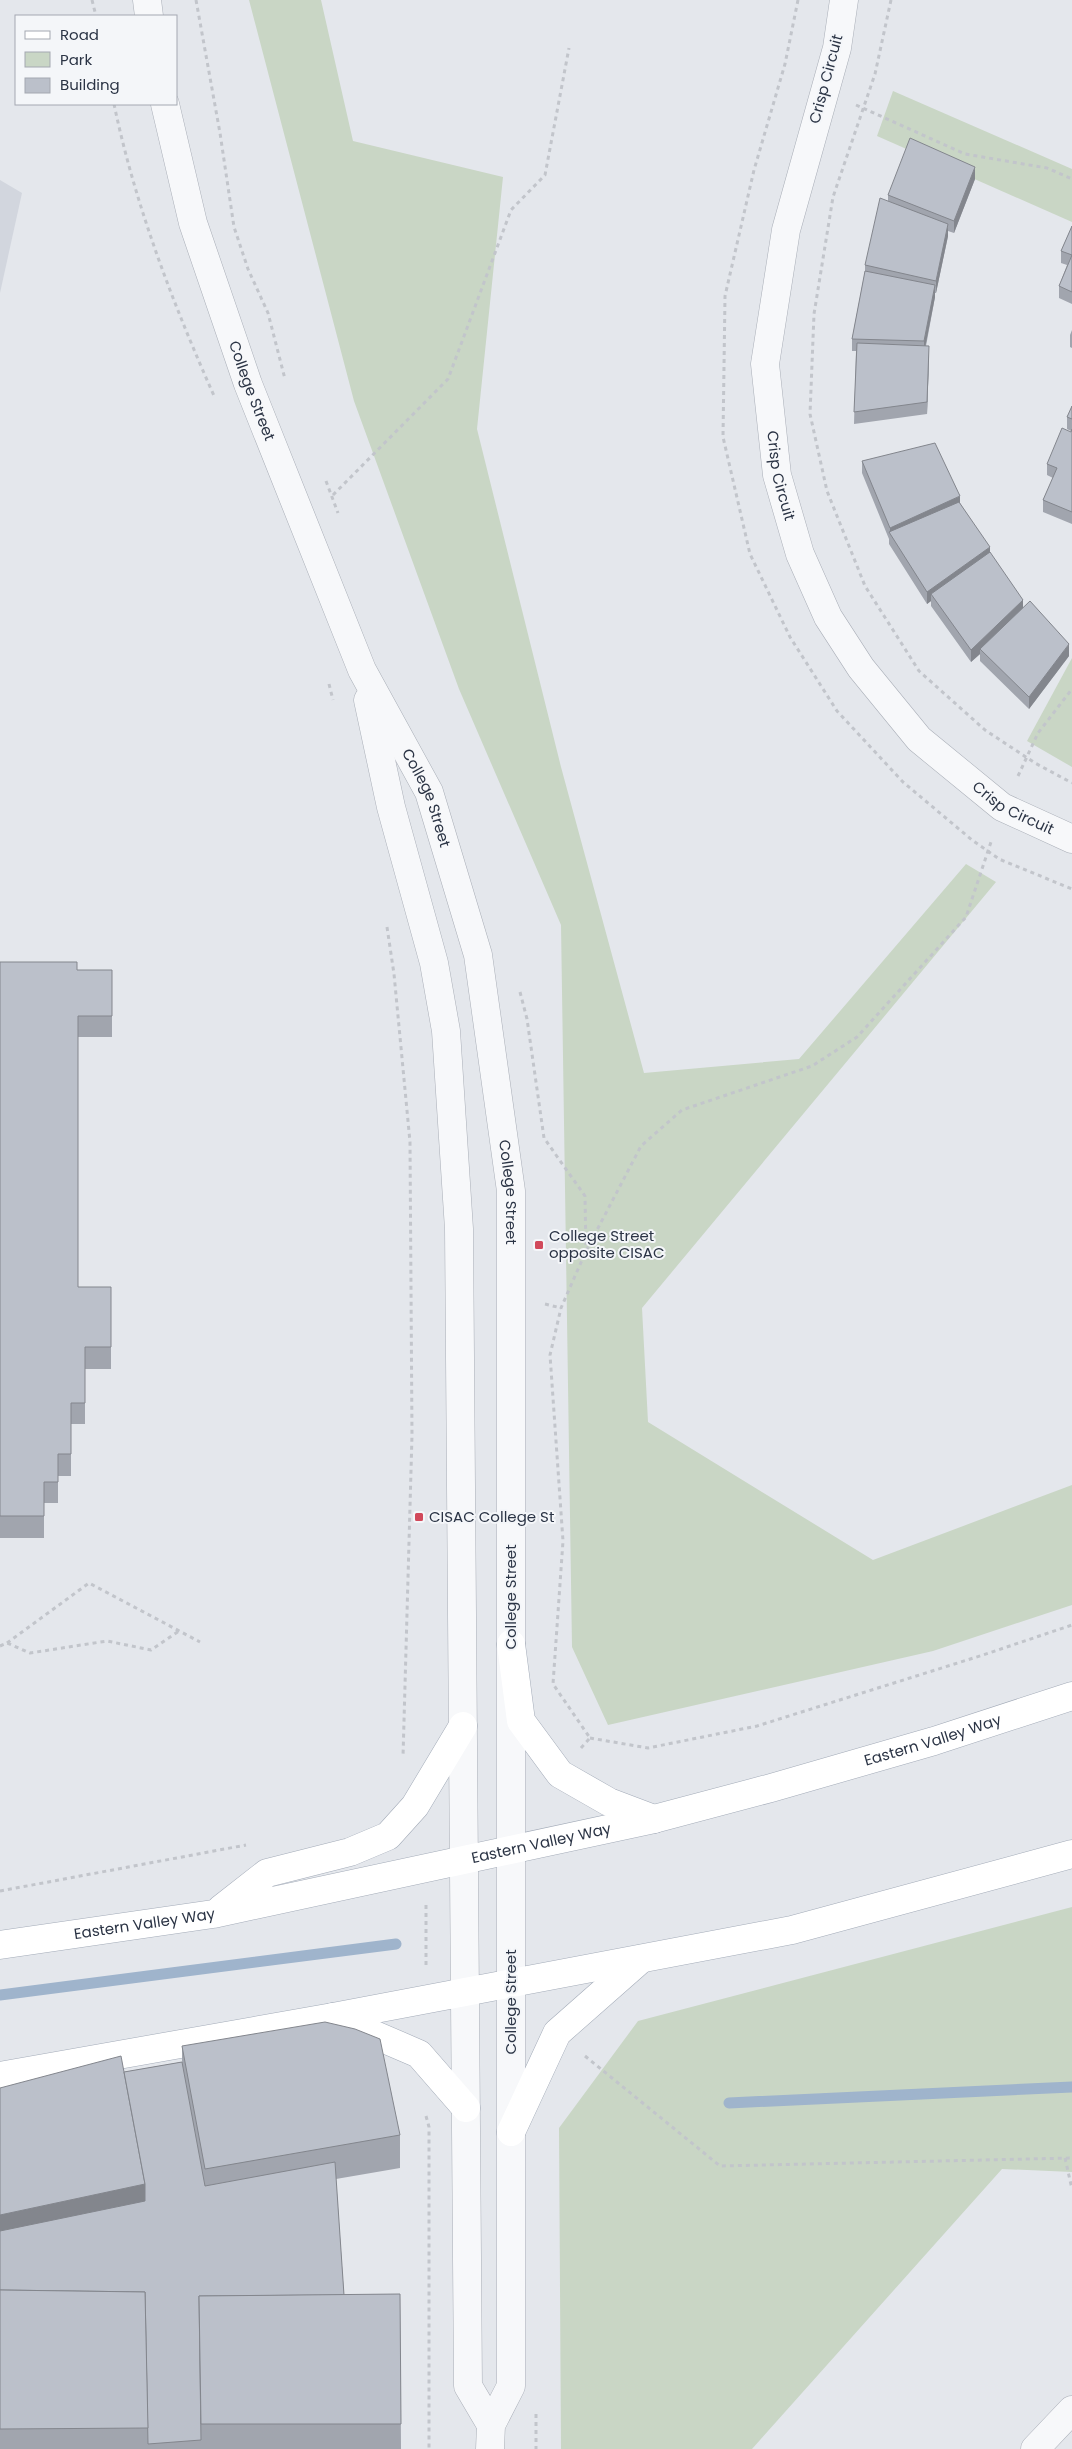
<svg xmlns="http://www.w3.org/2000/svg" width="1072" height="2449" viewBox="0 0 1072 2449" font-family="Poppins,sans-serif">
  <rect width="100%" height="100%" fill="#e4e7ec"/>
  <path fill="#d2d6de" d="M0,180L22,193L0,293Z"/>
  <g fill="#c9d6c5">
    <path d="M249,0H321L353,141L503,177L477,429L561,767L644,1073L799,1059L966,864L996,882L642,1308L648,1422L873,1560L1072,1485V1605L933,1651L608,1725L572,1647L561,925L459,689L354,401Z"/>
    <path d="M893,91L1072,169V222L877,136Z"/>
    <path d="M1072,658V767L1027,741Z"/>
    <path d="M1072,1907V2172L1002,2169L752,2449H561L559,2128L638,2021Z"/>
  </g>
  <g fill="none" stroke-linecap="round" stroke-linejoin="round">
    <g stroke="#9fb4cc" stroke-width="11">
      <path d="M0,1995L396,1944"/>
      <path d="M729,2103L1072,2087"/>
    </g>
    <defs>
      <g id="minor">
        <path d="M147,0L149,16"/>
        <path id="s1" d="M844,0L837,48L786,230L765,364L777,475L800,554L828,617L861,668L919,739L1002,807L1072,839"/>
        <path id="s2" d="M165,104L193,223L248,384L362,670L429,792L478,955L511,1191V2386L491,2425L490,2449"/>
        <path d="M368,700L391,807L434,963L446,1031L459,1229L468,2386L491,2425"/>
        <path d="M1035,2449L1072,2410"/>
      </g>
      <g id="major">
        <path d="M511,1644L521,1721L560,1774L609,1802L654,1819"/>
        <path d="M221,1909L267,1873L350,1852L388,1836L415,1806L463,1726"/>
        <path id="s3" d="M0,1945L213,1914L654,1819L771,1788L934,1741L1072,1696"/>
        <path d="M333,2017L419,2054L466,2108"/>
        <path d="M0,2076L333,2017L792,1930L1072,1854"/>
        <path d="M511,2132L557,2033L641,1959"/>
      </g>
    </defs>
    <use href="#minor" stroke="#a9aeb7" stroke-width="29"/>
    <use href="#major" stroke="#a3abb8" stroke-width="29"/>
    <g stroke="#c2c5cb" stroke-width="3" stroke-dasharray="4 4" stroke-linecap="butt">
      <path d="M92,0L96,16"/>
      <path d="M196,0L220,133L234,227L248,269L268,313L285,379"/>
      <path d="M798,0L785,64L754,170L725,296L723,437L750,554L790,637L837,711L903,782L972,840L999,859L1072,889"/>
      <path d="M891,0L875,74L833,197L814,314L810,414L827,491L865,586L919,671L985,730L1035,763L1072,783"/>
      <path d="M114,104C135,205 173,304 215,398"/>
      <path d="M856,105L965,154L1047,168L1072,179"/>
      <path d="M326,481L338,513"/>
      <path d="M333,495L448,379L511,210L545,175L569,48"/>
      <path d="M329,684L333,700"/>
      <path d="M1018,776L1038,733L1072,689"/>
      <path d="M387,927L394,974L410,1142L412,1435L403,1757"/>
      <path d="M520,992L527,1019L544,1138L585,1196L586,1250"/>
      <path d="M545,1304L561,1308"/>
      <path d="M7,1643L89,1583L200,1642"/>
      <path d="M0,1646L7,1643L30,1653L107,1641L151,1650L179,1631"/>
      <path d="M590,1738L648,1748L757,1726L983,1655L1072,1625"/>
      <path d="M581,1748L590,1738L553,1684L563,1541L550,1355L561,1308L586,1251L641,1146L682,1110L812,1066L857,1037L966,917L992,839"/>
      <path d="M0,1891L246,1845"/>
      <path d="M426,1965V1901"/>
      <path d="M585,2056L720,2166L1072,2158"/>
      <path d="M426,2116L429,2127V2449"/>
      <path d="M1065,2158L1072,2189"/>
      <path d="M536,2414V2449"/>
    </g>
    <use href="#minor" stroke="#f7f8fa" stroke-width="28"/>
    <use href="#major" stroke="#fff" stroke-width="28"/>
  </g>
  <g fill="#a1a5ae">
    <path d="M975,179L954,233L948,231V236L936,293H935V297L926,346L929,358L927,414L854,424L856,351H852V339L865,271V265L888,202V195Z"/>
    <path d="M1072,226V304L1059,298V286L1067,265L1061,263V251Z"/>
    <path d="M1072,330V348L1070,347V335Z"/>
    <path d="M1072,406V524L1043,512V500L1053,478L1047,475V464L1071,432V431L1067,429V417Z"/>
    <path d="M862,461L960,503L1023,607L1069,656L1029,709L980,661V654L971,662L931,606V601L927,604L889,544V539L862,473Z"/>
    <path d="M0,962L77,970H112V1037H78V1287H111V1369H85V1424H71V1476H58V1503H44V1538H0Z"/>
    <path d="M182,2046L400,2135V2168L336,2179L344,2295L400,2294L401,2449H0V2088L124,2072L182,2062Z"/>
  </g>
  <g fill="#83868d">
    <path d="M975,167V179L954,233V221Z"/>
    <path d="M948,224V236L936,293V281Z"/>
    <path d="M935,285V297L924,353V341Z"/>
    <path d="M929,346V358L927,414V402Z"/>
    <path d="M960,496V508L890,533V528Z"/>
    <path d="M990,547V559L931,594V601L927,604V592Z"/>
    <path d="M1023,600V612L980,649V654L971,662V650Z"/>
    <path d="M1069,644V656L1029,709V697Z"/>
    <path d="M145,2184V2218L0,2248V2215Z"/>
  </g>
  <g fill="#bbc0ca" stroke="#83868d">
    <path d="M910,138L975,167L954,221L888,195Z"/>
    <path d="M880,198L948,224L936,281L865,265Z"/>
    <path d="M1072,226V292L1059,286L1072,255L1061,251Z"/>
    <path d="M865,271L935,285L924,341L852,339Z"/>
    <path d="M857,343L929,346L927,402L854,412Z"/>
    <path d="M1072,406V419L1067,417Z"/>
    <path d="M1062,428L1071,432L1072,429V512L1043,500L1057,468L1047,464Z"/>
    <path d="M935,443L960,496L890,528L862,461Z"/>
    <path d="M959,502L990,547L927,592L889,532Z"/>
    <path d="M990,552L1023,600L971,650L931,594Z"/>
    <path d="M1030,601L1069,644L1029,697L980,649Z"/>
    <path d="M0,962H77V970H112V1016H78V1287H111V1347H85V1403H71V1454H58V1482H44V1516H0Z"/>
    <path d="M325,2022L355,2029L380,2039L400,2135L205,2169L182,2046Z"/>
    <path d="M121,2056L145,2184L0,2215V2088Z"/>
    <path d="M182,2062L205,2186L335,2162L344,2295L199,2296L201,2440L148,2444L145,2292L0,2290V2231L145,2201V2184L124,2072Z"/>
    <path d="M0,2290L145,2292L148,2428L0,2429Z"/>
    <path d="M400,2294L401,2424H201L199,2296Z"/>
  </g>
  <g fill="#d1495b" stroke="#f4f6f9" stroke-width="2">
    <rect x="534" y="1240" width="10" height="10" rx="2.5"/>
    <rect x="414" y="1512" width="10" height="10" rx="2.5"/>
  </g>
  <g text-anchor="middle" stroke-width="4" stroke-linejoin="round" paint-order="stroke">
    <g font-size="15" fill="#2b3445" stroke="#f4f6f9">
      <text transform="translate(826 79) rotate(-75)" y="5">Crisp Circuit</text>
      <text dy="5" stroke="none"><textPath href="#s2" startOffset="300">College Street</textPath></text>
      <text dy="5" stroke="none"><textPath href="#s1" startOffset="486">Crisp Circuit</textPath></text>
      <text dy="5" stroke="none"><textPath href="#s2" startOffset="744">College Street</textPath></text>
      <text dy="5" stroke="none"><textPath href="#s1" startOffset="906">Crisp Circuit</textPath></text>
      <text dy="5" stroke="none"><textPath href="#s2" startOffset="1149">College Street</textPath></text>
      <text transform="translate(511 1597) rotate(-90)" y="5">College Street</text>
      <text dy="5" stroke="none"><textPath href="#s3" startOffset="956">Eastern Valley Way</textPath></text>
      <text dy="5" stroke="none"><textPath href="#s3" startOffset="551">Eastern Valley Way</textPath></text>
      <text dy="5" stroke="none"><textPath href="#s3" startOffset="146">Eastern Valley Way</textPath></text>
      <text transform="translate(511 2002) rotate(-90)" y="5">College Street</text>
    </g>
    <g font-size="15" fill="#2b3445" stroke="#f4f6f9" text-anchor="start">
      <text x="549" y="1241">College Street<tspan x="549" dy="17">opposite CISAC</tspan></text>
      <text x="429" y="1522">CISAC College St</text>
    </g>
  </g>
  <rect x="15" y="15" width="162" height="90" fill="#f4f6f9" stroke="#a4a8b1"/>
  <rect x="25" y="31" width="25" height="8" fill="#ffffff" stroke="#a4a8b1"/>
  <text x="60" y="40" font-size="15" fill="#2b3445">Road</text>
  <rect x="25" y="52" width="25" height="15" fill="#c9d6c5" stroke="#a4a8b1"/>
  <text x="60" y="65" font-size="15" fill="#2b3445">Park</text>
  <rect x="25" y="78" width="25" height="15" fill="#bbc0ca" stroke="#a4a8b1"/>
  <text x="60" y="90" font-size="15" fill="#2b3445">Building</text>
</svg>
